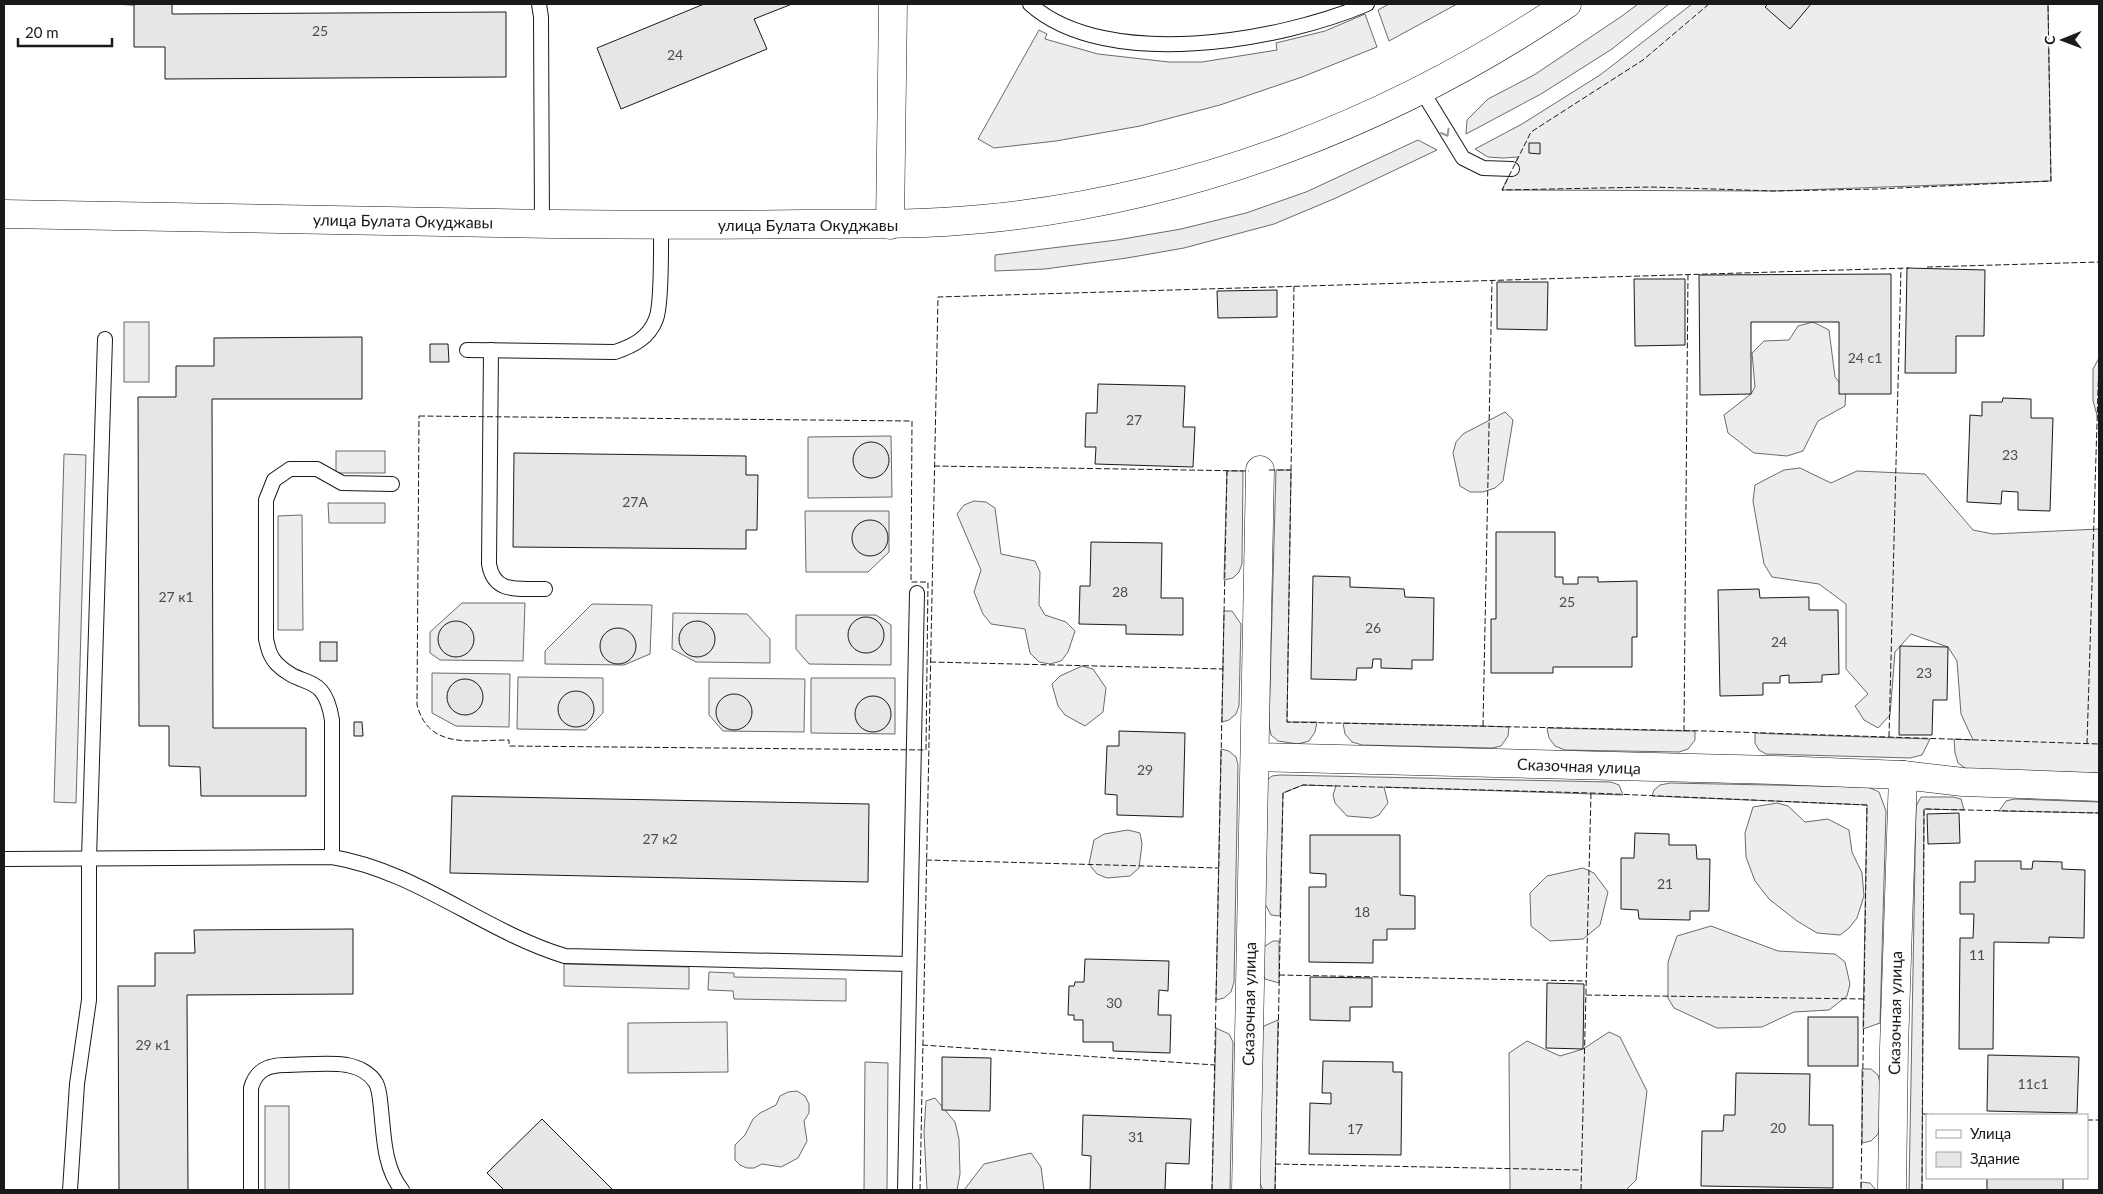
<svg xmlns="http://www.w3.org/2000/svg" width="2103" height="1194" viewBox="0 0 2103 1194" font-family="Lato,sans-serif">
  <rect width="100%" height="100%" fill="#fff"/>
  <g fill="#ededed" stroke="#6a6a6a">
    <path d="M1389,4H1457L1389,41L1378,10Z"/>
    <path d="M1638,4H1669L1612,49L1541,94L1466,134L1467,120L1488,99L1534,75L1622,16Z"/>
    <path d="M1692,4H2048L2051,181L1774,191L1502,190L1518,157L1503,158L1488,157L1475,149L1522,124L1600,75Z"/>
    <path d="M1365,14L1377,47L1302,77L1220,105L1140,126L1056,141L994,148L978,139L1039,30L1047,34L1045,39L1098,54L1169,62H1202L1277,50L1276,43L1325,31Z"/>
    <path d="M1418,140L1437,150L1336,198L1274,224L1184,248L1127,258L1045,269L995,271V255L1117,240L1181,229L1246,213L1306,192Z"/>
    <rect x="124" y="322" width="25" height="60"/>
    <path d="M1813,322L1829,330L1835,377L1846,390L1845,406L1818,421L1803,451L1787,456L1754,453L1728,433L1724,415L1751,394L1755,387L1752,353L1764,341L1789,340L1798,326Z"/>
    <path d="M2099,358V422L2093,401V369Z"/>
    <path d="M1505,412L1513,420L1503,481L1495,488L1483,492H1470L1460,486L1453,453L1456,442L1463,434Z"/>
    <path d="M891,436L892,497L808,498V437Z"/>
    <rect x="336" y="451" width="49" height="22"/>
    <path d="M64,454L86,455L76,803L54,802Z"/>
    <path d="M1800,468L1831,483L1857,471L1925,474L1973,530L1993,534L2099,529V773L1968,770L1958,763L1955,753L1954,739L1973,740L1961,714L1957,661L1948,647L1911,634L1895,652L1890,715L1878,728L1864,720L1855,706L1868,694L1846,669V604L1819,584L1772,577L1764,564L1753,501L1755,485L1784,470Z"/>
    <path d="M1276,470H1291L1287,722H1317L1315,732L1309,741L1298,744L1278,741L1271,735L1269,725Z"/>
    <path d="M1227,471H1243L1242,564L1239,572L1233,578L1224,580Z"/>
    <path d="M974,501L986,502L995,508L1001,554L1035,561L1040,572L1039,605L1045,615L1066,622L1075,631L1068,652L1061,661L1050,664L1039,662L1030,653L1025,629L991,624L983,614L974,592L981,570L957,514L964,505Z"/>
    <path d="M328,503H385V523H329Z"/>
    <path d="M805,511H889V552L868,572H806Z"/>
    <path d="M302,515L303,630H278V516Z"/>
    <path d="M462,603H525L523,661L440,660L430,653V632Z"/>
    <path d="M592,604L652,605L650,654L624,665L545,664V651Z"/>
    <path d="M1224,611H1232L1241,624L1239,706L1236,714L1229,720L1222,722Z"/>
    <path d="M673,613L747,614L770,639V663L696,662L672,649Z"/>
    <path d="M796,615H876L891,625V665L809,664L796,649Z"/>
    <path d="M1082,666L1093,669L1106,688L1103,712L1085,726L1065,715L1058,706L1052,684L1060,676Z"/>
    <path d="M432,673L510,674L509,727L456,726L432,713Z"/>
    <path d="M518,677L603,678V713L586,730L517,729Z"/>
    <path d="M709,678L805,679L804,732L723,731L709,715Z"/>
    <path d="M811,678H895V734L811,733Z"/>
    <path d="M1343,723L1483,726L1509,727L1508,736L1501,746L1492,748L1362,745L1352,742L1345,734Z"/>
    <path d="M1547,728L1684,731H1695V740L1688,749L1679,752L1565,750L1555,746L1549,738Z"/>
    <path d="M1755,733L1776,734L1930,739L1922,755L1910,758L1766,754L1759,750L1755,743Z"/>
    <path d="M1221,749L1229,751L1236,757L1238,765L1234,982L1231,992L1224,998L1216,1000Z"/>
    <path d="M1280,775L1611,782L1619,785L1623,795L1384,787L1388,803L1379,815L1372,818L1347,816L1335,803L1333,795L1336,786L1303,785L1283,793L1280,916L1271,915L1264,902L1267,780L1272,776Z"/>
    <path d="M1670,783L1868,787L1879,792L1886,811L1880,1023L1863,1029L1867,805L1652,796L1654,790L1660,785Z"/>
    <path d="M1921,797H1953L1961,799L1964,810L1924,809L1922,1190H1909L1916,806Z"/>
    <path d="M2014,799L2099,802V813L1999,811L2006,801Z"/>
    <path d="M1777,803L1788,806L1805,822L1828,819L1849,830L1852,852L1862,873L1864,896L1857,918L1849,928L1840,935L1817,933L1797,921L1769,899L1755,881L1746,857L1745,833L1753,807Z"/>
    <path d="M1128,830L1140,833L1142,844L1139,868L1130,876L1107,878L1097,874L1089,864L1094,840L1104,834Z"/>
    <path d="M1583,868L1594,873L1608,892L1600,925L1583,939L1550,941L1531,926L1530,893L1547,876Z"/>
    <path d="M1711,926L1778,951L1835,954L1845,962L1850,984L1847,996L1829,1010L1794,1012L1762,1027L1717,1028L1674,1008L1668,998V962L1677,936Z"/>
    <path d="M1273,941H1279V983L1265,979L1262,971V954L1265,946Z"/>
    <path d="M564,964L689,967V989L564,986Z"/>
    <path d="M709,972L734,973V977L846,979V1001L734,999L733,991L708,990Z"/>
    <path d="M1278,1020L1275,1190H1263L1258,1179L1261,1033L1264,1026Z"/>
    <path d="M727,1022L728,1072L628,1073V1023Z"/>
    <path d="M1216,1028L1229,1034L1233,1042L1230,1190H1212Z"/>
    <path d="M1609,1032L1620,1037L1647,1091L1636,1180L1626,1190H1510L1509,1053L1527,1041L1560,1056L1583,1049Z"/>
    <path d="M865,1062L888,1063L887,1190H864Z"/>
    <path d="M1862,1069H1871L1878,1075L1880,1083V1124L1878,1134L1871,1141L1862,1143Z"/>
    <path d="M797,1091L805,1096L809,1104V1113L804,1121L807,1141L798,1158L781,1167L762,1164L754,1168H747L740,1165L735,1160V1145L745,1135L753,1119L760,1113L776,1105L780,1096L788,1092Z"/>
    <path d="M935,1098L955,1122L959,1139L960,1174L957,1190H927L924,1132L926,1101Z"/>
    <rect x="265" y="1106" width="24" height="84"/>
    <path d="M1031,1153L1041,1167L1044,1190H964L984,1164Z"/>
    <path d="M1861,1182L1870,1183L1876,1190H1861Z"/>
  </g>
  <g fill="#e6e6e6" stroke="#1a1a1a">
    <path d="M112,4H172V14L506,12V77L165,79V47H134V5Z"/>
    <path d="M704,4H792L754,19L767,49L621,109L597,48Z"/>
    <path d="M1768,4H1811L1790,29L1765,7Z"/>
    <path d="M1529,143H1540V154L1529,153Z"/>
    <path d="M1907,268L1985,270L1984,336H1956V373H1905Z"/>
    <path d="M1891,274V394H1839V322H1751V394L1700,395L1699,275Z"/>
    <path d="M1634,279H1685V345L1635,346Z"/>
    <path d="M1497,282H1548L1547,330L1497,329Z"/>
    <path d="M1277,290V317L1218,318L1217,291Z"/>
    <path d="M362,337V399H212L213,728H306V796H201L200,767L169,766V726H139L138,397H176V366H214V338Z"/>
    <path d="M430,344H448L449,362H430Z"/>
    <path d="M1098,384L1185,386L1183,427H1195L1193,467L1095,464L1096,447H1085L1086,413H1097Z"/>
    <path d="M2003,398L2031,399V418H2053L2050,511L2018,510V492L2002,491L2001,504L1967,502L1970,415L1982,416V402H2002Z"/>
    <circle cx="871" cy="460" r="18"/>
    <path d="M514,453L746,456V475H758L757,530H746V549L513,547Z"/>
    <circle cx="870" cy="538" r="18"/>
    <path d="M1496,532H1555V577H1563V584H1578V577H1598V582L1637,581V637H1632V667H1553V673H1491V619H1496Z"/>
    <path d="M1091,542L1162,543L1161,598H1183V635L1126,634V625L1079,624L1080,586H1090Z"/>
    <path d="M1313,576L1350,577V587L1404,589L1405,597L1434,598L1433,660H1412V669L1381,668V659H1373L1372,668H1357L1356,680L1311,679Z"/>
    <path d="M1759,589L1760,598L1809,597V610H1838L1839,674L1822,675V682L1789,683V675L1780,676V683H1763V695L1720,696L1718,590Z"/>
    <circle cx="866" cy="635" r="18"/>
    <circle cx="697" cy="639" r="18"/>
    <circle cx="456" cy="639" r="18"/>
    <circle cx="618" cy="646" r="18"/>
    <rect x="320" y="642" width="17" height="19"/>
    <path d="M1900,646L1948,647L1947,700H1933L1932,735H1899Z"/>
    <circle cx="465" cy="697" r="18"/>
    <circle cx="576" cy="709" r="18"/>
    <circle cx="734" cy="712" r="18"/>
    <circle cx="873" cy="714" r="18"/>
    <path d="M354,722H362L363,736H354Z"/>
    <path d="M1119,731L1185,733L1183,817L1117,815V795L1105,794L1107,746H1119Z"/>
    <path d="M452,796L869,804L868,882L450,873Z"/>
    <path d="M1959,813L1960,843L1928,844L1927,814Z"/>
    <path d="M1635,833L1669,834V845H1696L1697,859H1710L1709,911H1690V920L1639,919L1638,910L1621,909V858H1634Z"/>
    <path d="M1310,835H1400V895L1415,896V929H1387V940H1373V963L1309,962V887H1326V874L1310,873Z"/>
    <path d="M1975,861H2021V869H2032L2033,861L2062,862V869L2085,870L2084,938L2049,937V943L1994,942L1993,1049H1959L1960,938H1973L1974,914H1960V882H1975Z"/>
    <path d="M353,929V994L187,995L188,1190H119L118,986H155V953H195L194,930Z"/>
    <path d="M1085,959L1169,961L1168,991L1159,990L1158,1015H1171L1170,1053L1113,1051V1042H1083V1020H1074V1015H1068L1069,986H1074L1075,982H1084Z"/>
    <path d="M1310,977L1372,978V1007H1350V1021L1310,1020Z"/>
    <path d="M1547,983L1584,984L1583,1049L1546,1048Z"/>
    <rect x="1808" y="1017" width="50" height="49"/>
    <path d="M1988,1055L2079,1057L2077,1113L1987,1111Z"/>
    <path d="M942,1057L991,1058L990,1111L942,1110Z"/>
    <path d="M1323,1061L1393,1062V1072H1402L1401,1155L1309,1154L1310,1103L1331,1104V1093H1322Z"/>
    <path d="M1736,1073L1810,1074L1809,1125H1833V1188L1701,1186L1702,1131H1723L1724,1115H1735Z"/>
    <path d="M1083,1115L1191,1119L1189,1164L1166,1163L1165,1190H1090L1091,1156L1082,1155Z"/>
    <path d="M542,1119L613,1190H504L487,1173Z"/>
    <rect x="1987" y="1178" width="76" height="12"/>
  </g>
  <g fill="none" stroke-linecap="round" stroke-linejoin="round">
    <defs>
      <g id="service">
        <path d="M539,4L541,17L542,224"/>
        <path d="M1030,4C1106,72 1281,41 1367,4"/>
        <path d="M1422,91L1463,158L1483,168L1512,169"/>
        <path d="M467,350L615,352C633,346 649,338 656,319C662,305 661,245 661,226"/>
        <path d="M491,350L489,564C494,595 520,588 545,589"/>
        <path d="M332,857V720C324,671 303,690 277,664C270,657 268,648 266,639V500L274,480L290,469H317L342,483L392,484"/>
        <path d="M4,859L332,857C417,871 483,931 565,956L909,964"/>
        <path d="M70,1190L77,1084L89,1000V858L105,339"/>
        <path d="M251,1190V1088C256,1070 268,1065 285,1065C305,1065 328,1062 347,1065C358,1067 370,1073 376,1083C380,1091 380,1101 381,1109C384,1137 384,1168 402,1190"/>
        <path d="M905,1190L917,593"/>
      </g>
      <g id="minor">
        <path d="M890,225L893,4"/>
        <path d="M1255,757L1775,770L1903,775L1963,782L2099,787"/>
        <path d="M1246,1190L1260,470"/>
        <path d="M1892,1190L1894,1048L1903,775"/>
      </g>
      <path id="tertiary" d="M4,214C187,217 370,221 553,224C637,225 720,225 804,224C864,224 922,225 982,219C1193,199 1392,122 1567,4"/>
    </defs>
    <use href="#service" stroke="#1a1a1a" stroke-width="16"/>
    <use href="#minor" stroke="#1a1a1a" stroke-width="29"/>
    <use href="#tertiary" stroke="#1a1a1a" stroke-width="29"/>
    <use href="#service" stroke="#fff" stroke-width="14"/>
    <use href="#minor" stroke="#fff" stroke-width="28"/>
    <use href="#tertiary" stroke="#fff" stroke-width="28"/>
    <g stroke="#1a1a1a" stroke-width="1" stroke-dasharray="6 2.5" stroke-linecap="butt">
      <path d="M1709,4L1643,60L1531,132L1502,190L1651,187L1774,191L1878,189L2051,181L2048,4"/>
      <path d="M1927,267L2099,262"/>
      <path d="M1294,286L1287,722L1706,731L2099,744"/>
      <path d="M419,416L912,421L911,582H928L926,750L509,746V740C471,740 429,750 417,705Z"/>
      <path d="M934,466L1249,471"/>
      <path d="M1269,470H1291"/>
      <path d="M930,662L1223,669"/>
      <path d="M1483,726L1492,280"/>
      <path d="M1684,731L1688,274"/>
      <path d="M1889,737L1901,268"/>
      <path d="M2087,744L2099,359"/>
      <path d="M926,860L1219,868"/>
      <path d="M1279,975L1586,981"/>
      <path d="M1586,995L1864,999"/>
      <path d="M922,1045L1215,1065"/>
      <path d="M1922,1114L1949,1115"/>
      <path d="M2087,1120H2099"/>
      <path d="M1275,1164L1581,1170"/>
      <path d="M920,1190L938,297L1909,268"/>
      <path d="M1212,1190L1227,471"/>
      <path d="M1275,1190L1283,793L1303,785L1591,793L1867,805L1861,1190"/>
      <path d="M1581,1190L1591,793"/>
      <path d="M1922,1190L1924,809L2099,813"/>
    </g>
  </g>
  <defs><path id="oneway-chevron" d="M-2-3.5L2.5 0L-2 3.5" fill="none" stroke-width="1.6" stroke-linecap="round" stroke-linejoin="round" transform="scale(1.25)"/></defs>
  <use stroke="#989898" href="#oneway-chevron" transform="translate(1446 133) rotate(60)"/>
  <g text-anchor="middle" stroke-width="4" stroke-linejoin="round" paint-order="stroke">
    <g font-size="14" fill="#4d4d4d">
      <text x="320" y="36">25</text>
      <text x="675" y="60">24</text>
      <text x="1865" y="363">24 с1</text>
      <text x="1134" y="425">27</text>
      <text x="2010" y="460">23</text>
      <text x="635" y="507">27А</text>
      <text x="1120" y="597">28</text>
      <text x="176" y="602">27 к1</text>
      <text x="1567" y="607">25</text>
      <text x="1373" y="633">26</text>
      <text x="1779" y="647">24</text>
      <text x="1924" y="678">23</text>
      <text x="1145" y="775">29</text>
      <text x="660" y="844">27 к2</text>
      <text x="1665" y="889">21</text>
      <text x="1362" y="917">18</text>
      <text x="1977" y="960">11</text>
      <text x="1114" y="1008">30</text>
      <text x="153" y="1050">29 к1</text>
      <text x="2033" y="1089">11с1</text>
      <text x="1778" y="1133">20</text>
      <text x="1355" y="1134">17</text>
      <text x="1136" y="1142">31</text>
    </g>
    <g font-size="16" fill="#1a1a1a" stroke="#fff">
      <text transform="translate(403 221) rotate(1)" y="6">улица Булата Окуджавы</text>
      <text x="808" y="231">улица Булата Окуджавы</text>
      <text transform="translate(1579 766) rotate(2)" y="6">Сказочная улица</text>
      <text transform="translate(1249 1004) rotate(-89)" y="6">Сказочная улица</text>
      <text transform="translate(1895 1013) rotate(-89)" y="6">Сказочная улица</text>
    </g>
  </g>
  <rect width="2103" height="1194" fill="none" stroke="#1a1a1a" stroke-width="10"/>
  <rect x="1926" y="1114" width="162" height="65" fill="#ffffff" stroke="#a3a3a3"/>
  <rect x="1936" y="1130" width="25" height="8" fill="#ffffff" stroke="#a3a3a3"/>
  <text x="1970" y="1139" font-size="15" fill="#1a1a1a">Улица</text>
  <rect x="1936" y="1152" width="25" height="15" fill="#e6e6e6" stroke="#a3a3a3"/>
  <text x="1970" y="1164" font-size="15" fill="#1a1a1a">Здание</text>
  <g transform="translate(2063 40) rotate(269)" stroke="#ffffff" stroke-width="4" paint-order="stroke">
  <path d="M0-4L9 19L0 12L-9 19Z" fill="#1a1a1a"/>
  <text y="-8" font-size="14" font-weight="bold" text-anchor="middle" fill="#1a1a1a">С</text>
  </g>
  <path d="M18 38v8h94v-8" fill="none" stroke="#1a1a1a" stroke-width="2.5"/>
  <text x="25" y="38" font-size="15" fill="#1a1a1a" stroke="#ffffff" stroke-width="4" paint-order="stroke">20 m</text>
</svg>
